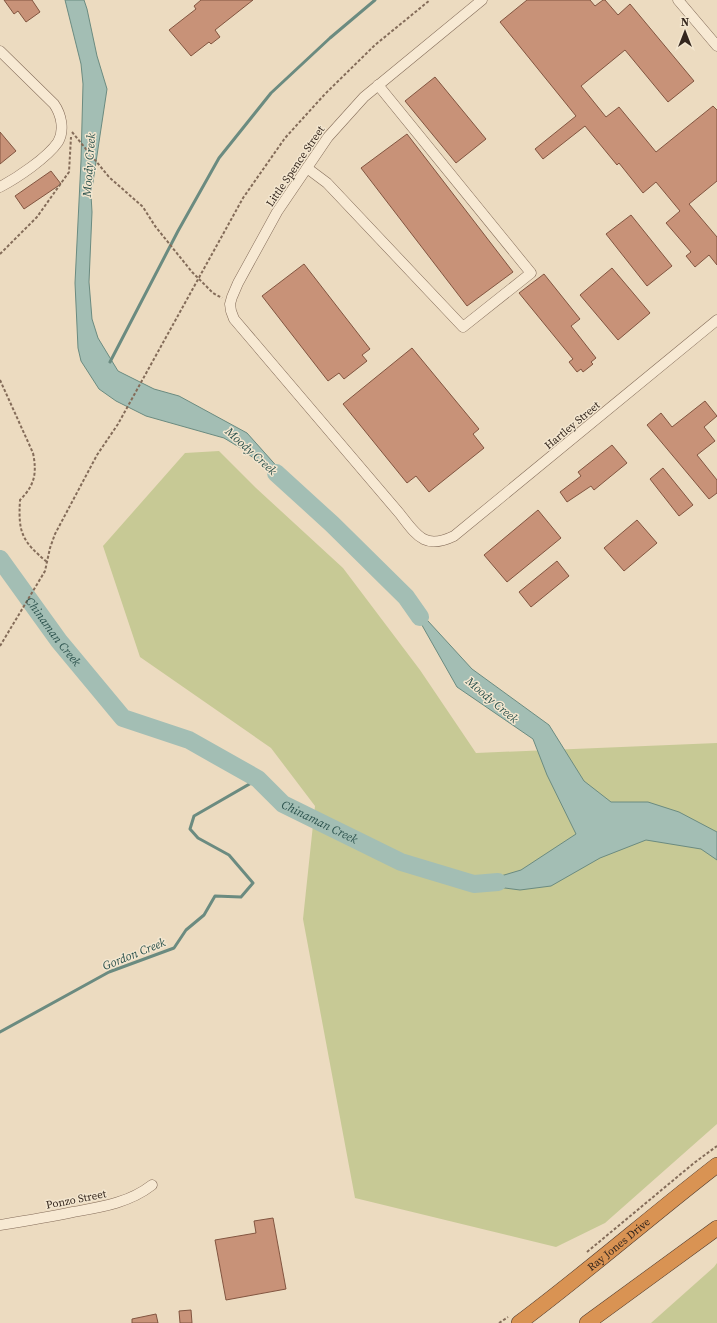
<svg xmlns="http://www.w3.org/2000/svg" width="717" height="1323" viewBox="0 0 717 1323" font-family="'Source Serif 4',serif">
  <rect width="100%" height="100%" fill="#ecdbc0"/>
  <g fill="#c7c995">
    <path d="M219,451L256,488L343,568L420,670L476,753L717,743V1124L605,1223L556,1247L355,1198L303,919L315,806L271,748L140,657L103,546L185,453Z"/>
    <path d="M717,1263V1323H651L714,1267Z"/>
  </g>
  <g fill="#a3beb4" stroke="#6b8b80">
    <path d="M65,0H84L87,9L97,56L107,89L91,195L92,212L89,282L92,319L98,338L118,371L154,389L179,396L247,433L289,480L294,489L239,447L224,438L146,416L116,401L99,389L81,361L78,348L75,283L81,161L83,84L81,64Z"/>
    <path d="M406,597L472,669L549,725L584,781L611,802H648L679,812L717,832V860L701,849L646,840L600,858L551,886L520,890L474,884L521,870L576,834L547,775L533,739L457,687Z"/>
  </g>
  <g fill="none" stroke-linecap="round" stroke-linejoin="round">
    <g stroke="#6b8b80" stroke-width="3">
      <path d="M110,362L178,231L219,158L271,93L330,38L375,0"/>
      <path d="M0,1032L109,972L174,948L186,930L204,915L215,896L241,897L253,883L229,855L198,838L190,829L194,816L258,779"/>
    </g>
    <g stroke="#a3beb4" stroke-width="18">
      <path d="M276,473L332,524L406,597L420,617"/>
      <path id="s1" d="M0,559L59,641L123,718L189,740L258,779L283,804L401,862L474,884L498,882"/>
    </g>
  </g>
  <g fill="#c89278" stroke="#825540">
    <path d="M4,0H32L40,12L26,22L18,11L14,14Z"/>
    <path d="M201,0H253L215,30L220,37L211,44L209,42L191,56L169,30L196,9L194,6Z"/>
    <path d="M527,0H590L595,6L603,0H605L618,15L630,4L694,81L668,102L625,50L581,86L606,117L619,107L656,152L713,106L717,110V181L689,204L717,237V265L709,255L695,267L686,256L691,252L666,223L680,211L656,182L643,193L619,163L617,165L585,126L543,159L535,149L576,116L500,22Z"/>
    <path d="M435,77L486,139L456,163L405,101Z"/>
    <path d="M0,132L16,151L0,164Z"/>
    <path d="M407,134L513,272L467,306L361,168Z"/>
    <path d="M51,171L61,184L24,209L15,196Z"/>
    <path d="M631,215L672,266L647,286L606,234Z"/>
    <path d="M304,264L370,349L362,355L367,361L344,379L339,373L328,381L262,296Z"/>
    <path d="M612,268L650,313L618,340L580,295Z"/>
    <path d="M544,274L580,319L571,326L596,358L591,362L593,364L583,372L581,369L577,372L569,362L573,359L519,293Z"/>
    <path d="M412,348L479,429L473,434L484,448L429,492L416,476L407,483L343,404Z"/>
    <path d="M705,401L717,416L704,427L715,441L697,455L717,480V493L709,499L647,425L661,413L672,427Z"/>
    <path d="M612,445L627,463L594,490L591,486L567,502L560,492L581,476L578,472Z"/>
    <path d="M663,468L693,505L679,516L650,479Z"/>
    <path d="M538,510L561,538L507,582L484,555Z"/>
    <path d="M637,520L657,543L624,571L604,548Z"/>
    <path d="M557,561L569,576L531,607L519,592Z"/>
    <path d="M273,1218L286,1289L226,1300L215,1240L256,1233L254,1221Z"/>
    <path d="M191,1310L192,1323H180L179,1311Z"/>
    <path d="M156,1314L158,1323H132V1319Z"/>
  </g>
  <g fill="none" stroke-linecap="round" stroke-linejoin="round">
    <defs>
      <g id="minor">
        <path d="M482,0L364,97L328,137L277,212L238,283L232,297L230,304L231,311L234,319L400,514C417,536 425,550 454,536L717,320"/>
        <path d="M678,0L717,46"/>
        <path d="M0,51L54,104C61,114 65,130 58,142C47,158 17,178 0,187"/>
        <path d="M307,168L327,183L463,327L531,273L378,85"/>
        <path d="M0,1225C25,1221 49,1217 73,1212C101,1207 129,1203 152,1185"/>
      </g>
      <g id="highway">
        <path id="s2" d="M519,1323C587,1272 650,1217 717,1165"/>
        <path d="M587,1323L717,1228"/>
      </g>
    </defs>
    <use href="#minor" stroke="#846c59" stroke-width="11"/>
    <use href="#highway" stroke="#523b2d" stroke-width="16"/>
    <g stroke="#846c59" stroke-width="2" stroke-dasharray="3 2" stroke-linecap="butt">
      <path d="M72,132L109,177L143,207L155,226L192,272L213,293L222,298"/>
      <path d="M0,254L37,217L69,172L71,137"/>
      <path d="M0,380L33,453C37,473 35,485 20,500C18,533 22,541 47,562"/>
      <path d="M0,646L45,571L50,548L55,534L97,455L118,424L243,198L285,138L325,94L375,45L430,0"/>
      <path d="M587,1252L694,1163L717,1146"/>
      <path d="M499,1323L508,1317"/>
    </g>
    <use href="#minor" stroke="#f7e9d3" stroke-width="10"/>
    <use href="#highway" stroke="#d99353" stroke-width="15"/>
  </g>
  <g text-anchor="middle" stroke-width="3" stroke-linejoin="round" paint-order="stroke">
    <g font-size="11" fill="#34261d" stroke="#f3e6cf">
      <text transform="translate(295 166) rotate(-56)" y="4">Little Spence Street</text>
      <text transform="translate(572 425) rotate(-40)" y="4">Hartley Street</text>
      <text transform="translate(76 1199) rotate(-11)" y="4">Ponzo Street</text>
      <text dy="4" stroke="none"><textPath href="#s2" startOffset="127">Ray Jones Drive</textPath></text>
    </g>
    <g font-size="12" font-style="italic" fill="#2d534e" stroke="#f3e6cf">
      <text transform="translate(89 165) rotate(-86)" y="4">Moody Creek</text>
      <text transform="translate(251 451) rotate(42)" y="4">Moody Creek</text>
      <text dy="4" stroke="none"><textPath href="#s1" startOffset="90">Chinaman Creek</textPath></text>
      <text transform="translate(492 700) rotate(40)" y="4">Moody Creek</text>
      <text dy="4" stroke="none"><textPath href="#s1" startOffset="426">Chinaman Creek</textPath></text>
      <text transform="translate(134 954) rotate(-22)" y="4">Gordon Creek</text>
    </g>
  </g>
  <g transform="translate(685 32)" stroke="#f3e6cf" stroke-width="3" paint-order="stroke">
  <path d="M0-3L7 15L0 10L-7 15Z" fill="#34261d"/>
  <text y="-6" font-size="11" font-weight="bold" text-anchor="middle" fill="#34261d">N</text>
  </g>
</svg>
